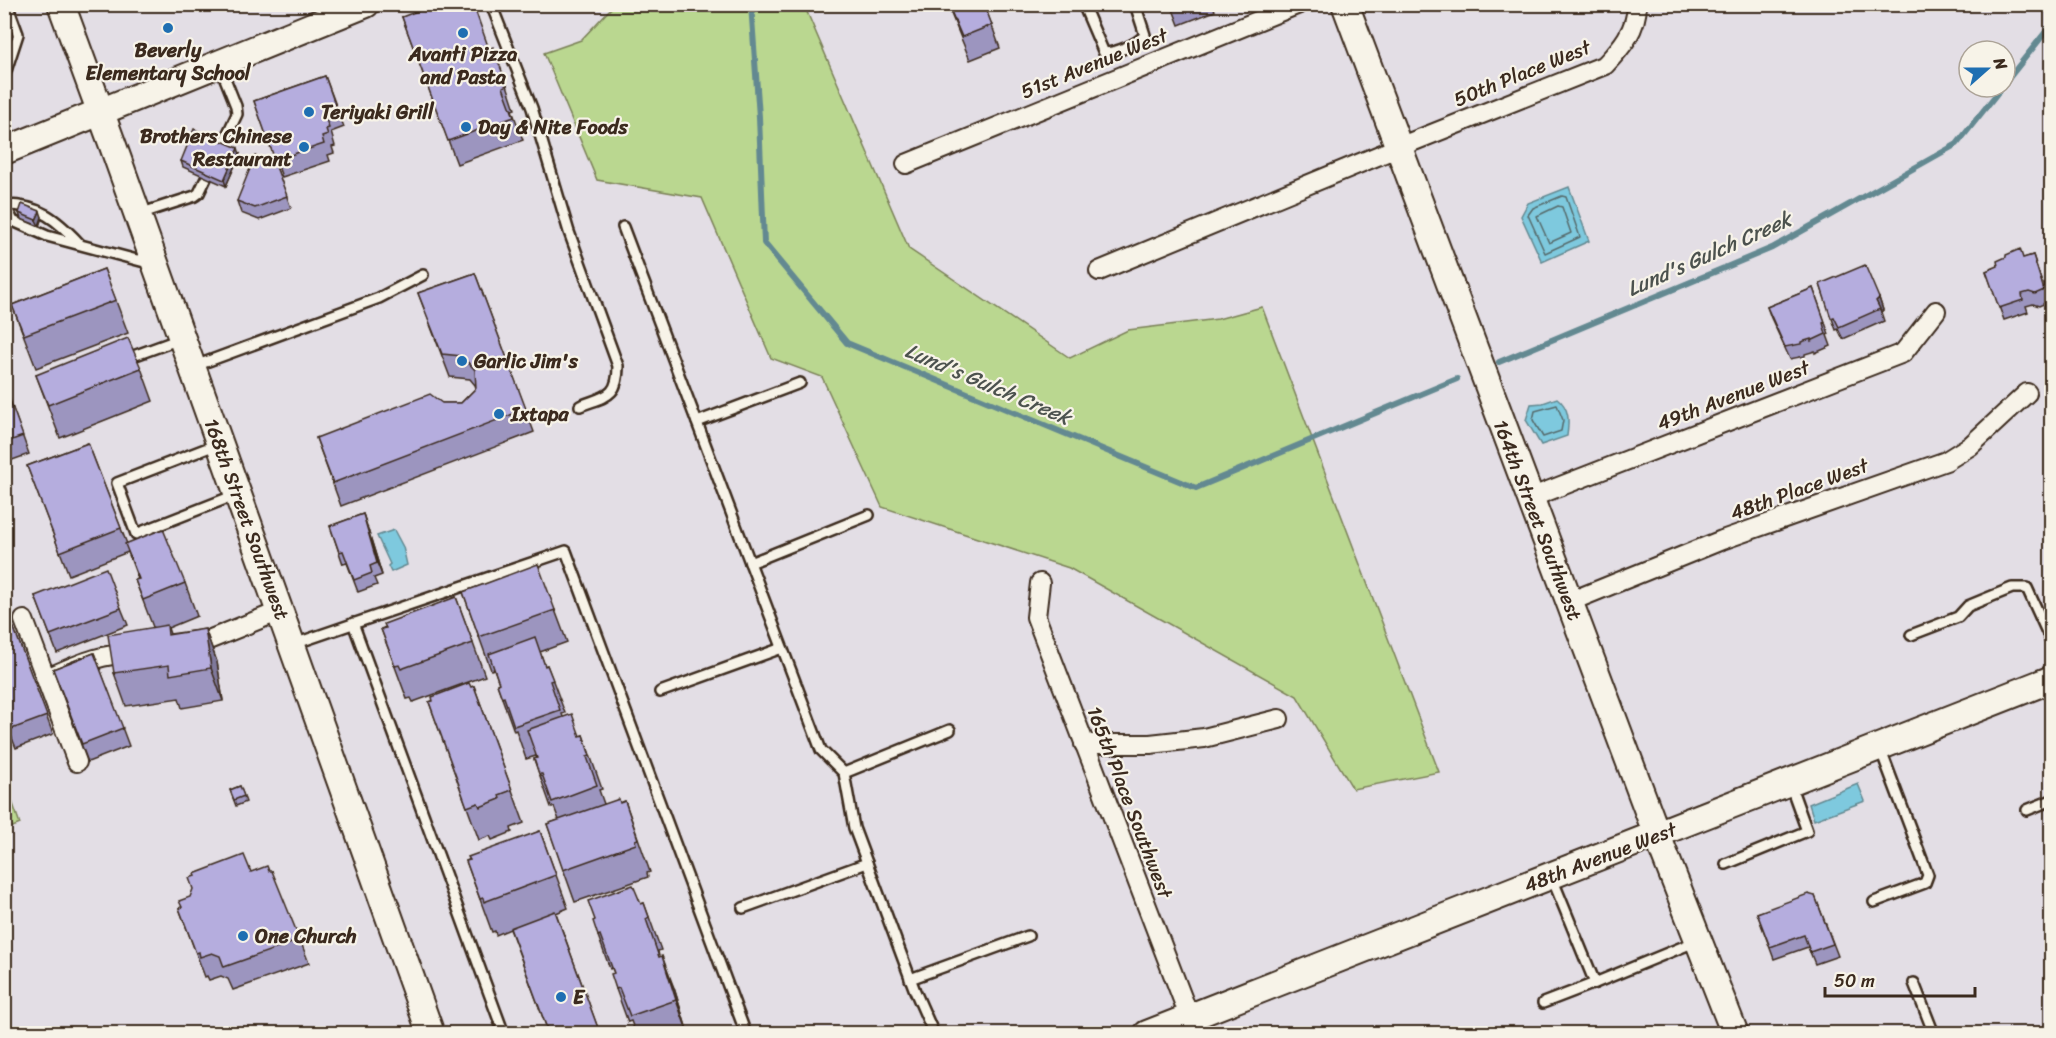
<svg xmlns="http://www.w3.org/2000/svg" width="2056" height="1038" viewBox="0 0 2056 1038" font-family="Sriracha,sans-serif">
  <rect width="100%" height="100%" fill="#e3dee5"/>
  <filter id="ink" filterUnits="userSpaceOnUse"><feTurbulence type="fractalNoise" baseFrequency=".0167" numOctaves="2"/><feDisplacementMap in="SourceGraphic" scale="12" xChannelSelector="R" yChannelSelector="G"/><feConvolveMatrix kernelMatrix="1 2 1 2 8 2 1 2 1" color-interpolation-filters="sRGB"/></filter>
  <g filter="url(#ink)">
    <g fill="#bad790" stroke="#7a8057" stroke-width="1.5">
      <path d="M614,5H804L909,249L1070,358L1128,330L1218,319L1262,307L1439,772L1353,789L1297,696L1069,568L882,507L822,377L771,358L702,198L597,180L544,53L581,40Z"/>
      <path d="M5,781L20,824L5,830H4Z"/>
    </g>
    <g fill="#7ec9de" stroke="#638991" stroke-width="1.5">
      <path d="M1569,187L1589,241L1542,262L1521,216L1528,203Z"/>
      <path d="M1557,398C1570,408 1569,421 1567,436L1541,445L1526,420L1531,404L1543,403Z"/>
      <path d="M394,530L403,547L407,565L391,572L388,566L390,564L377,536Z"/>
      <path d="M1858,784L1865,801L1814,820L1809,804Z"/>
    </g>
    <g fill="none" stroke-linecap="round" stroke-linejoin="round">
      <g stroke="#566a6b" stroke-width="1.5">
        <path d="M1562,196L1566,197L1580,237L1545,253L1528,215L1533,208Z"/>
        <path d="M1558,206L1562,207L1571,233L1549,243L1537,216Z"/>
        <path d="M1557,405L1563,420L1561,431L1543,437L1533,420L1535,411Z"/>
      </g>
      <g stroke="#638991" stroke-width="6">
        <path d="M751,4L759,117L764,243L847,343L1196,488L1457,379"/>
        <path d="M2005,83L2052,24"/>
        <path d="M1499,362L1772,248L1957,144L2002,87"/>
      </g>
      <defs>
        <g id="lane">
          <path d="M491,4L532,108L569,232L618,366C618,398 605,396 580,406"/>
          <path d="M1083,4L1104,53C1116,53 1136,45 1145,35L1135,4"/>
          <path d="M4,77L18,34L7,4"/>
          <path d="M220,150L237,114L236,106L220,66"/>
          <path d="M4,203L13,221L47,236L152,264"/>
          <path d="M6,205C40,205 57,220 79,243"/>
          <path d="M139,214L195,196L199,193L211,168"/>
          <path d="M623,227L821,750L844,773L854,828L915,991L934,1034"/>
          <path d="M125,359L180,339"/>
          <path d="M195,366L379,298L423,275"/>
          <path d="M697,422L800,383"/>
          <path d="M218,444L117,483L136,534L238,494"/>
          <path d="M750,563L869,515"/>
          <path d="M353,623L504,1034"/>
          <path d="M1911,635L1958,617L1968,606L1985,599L2012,588H2027L2052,643"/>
          <path d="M294,644L566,551L746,1034"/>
          <path d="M660,692L782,648"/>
          <path d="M844,773L950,730"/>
          <path d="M2027,810L2052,800"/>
          <path d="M1726,864L1807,831L1790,784"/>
          <path d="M1552,878L1595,983L1697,941"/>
          <path d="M1874,902L1925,883L1928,875L1880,748"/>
          <path d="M743,908L867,863"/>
          <path d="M910,979L1028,936"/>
          <path d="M1914,983L1934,1034"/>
          <path d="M1543,1003L1595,983"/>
        </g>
        <g id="street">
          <path d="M906,164L1299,4"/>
          <path d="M1099,271L1399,147L1605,65C1621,48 1637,30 1637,4"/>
          <path d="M1530,498L1903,353L1936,311"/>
          <path d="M1040,583L1036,617L1196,1034"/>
          <path d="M1569,602L1722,540L1946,461L1970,446L2027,393"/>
          <path d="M24,620L77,762"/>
          <path d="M186,646L201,643L280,611"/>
          <path d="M47,678C77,665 103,652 136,654"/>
          <path d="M1084,744H1150L1204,738L1279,719"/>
        </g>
        <g id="secondary">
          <path d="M61,4L112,143L431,1034"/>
          <path d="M1345,4L1657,835L1735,1034"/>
          <path d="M4,151L366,4"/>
          <path d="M1147,1034L2052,679"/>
        </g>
      </defs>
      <use href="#lane" stroke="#3b2a1e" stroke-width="14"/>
      <use href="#street" stroke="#3b2a1e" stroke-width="22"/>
      <use href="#secondary" stroke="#3b2a1e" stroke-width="30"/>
      <use href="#lane" stroke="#f7f3e8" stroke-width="9"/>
      <use href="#street" stroke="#f7f3e8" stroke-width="18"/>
      <use href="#secondary" stroke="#f7f3e8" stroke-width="26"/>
    </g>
    <g fill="#9c95bf" stroke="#3b2a1e" stroke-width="1.5">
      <path d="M947,4H984L1000,48L970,60Z"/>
      <path d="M1171,4H1213L1215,11L1179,25Z"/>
      <path d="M402,17L489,49L507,85L515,109L512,110L523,140L457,164Z"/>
      <path d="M325,76L344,127L331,132L335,146L332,147L334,153L328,155L330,161L282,177L254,101Z"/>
      <path d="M240,154L226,186L183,167L181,161Z"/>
      <path d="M275,164L291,208L259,220L241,213L237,201Z"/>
      <path d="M19,213L42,217L39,226L21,219Z"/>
      <path d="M2033,255L2048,302L2039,306L2033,304L2026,306L2028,312L2004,320L1986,271Z"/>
      <path d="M104,269L128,333L36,368L12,305Z"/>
      <path d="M475,273L534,432L341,506L316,438L442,403H461L476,388L475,385L470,379L450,377L418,293Z"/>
      <path d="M1820,284L1879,298L1883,310L1881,312L1884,321L1843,339L1838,329L1836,330Z"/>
      <path d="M1813,288L1829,334L1827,335L1831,346L1815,353V351L1805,354V356L1790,359L1771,318L1767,307Z"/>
      <path d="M141,368L153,401L60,438L36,375Z"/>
      <path d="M4,384L29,454L4,463Z"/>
      <path d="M88,443L127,544L185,583L197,616L168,628L170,634L205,629L217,662L223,701L182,708L179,698L126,706L114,673L153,627L135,580L138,579L128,552L69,575L27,466Z"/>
      <path d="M363,514L382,575L374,578L377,585L358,592L347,563L343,564L330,526Z"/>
      <path d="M463,592L555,610L567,642L540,652L545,666L547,665L565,713L562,714L563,717L580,736L583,735L602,789L599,790L604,804L620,803L625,801L650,872L647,873L648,877L575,902L547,824L559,820L554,807H551L534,759L537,758L536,756L526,759L516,730L514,731L497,684L499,683L494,669L491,670Z"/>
      <path d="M35,596L121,608L128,625L57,653Z"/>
      <path d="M456,597L485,676L413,702L411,698L407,699L381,629Z"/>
      <path d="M7,610L53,734L16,748L4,718Z"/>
      <path d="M94,653L129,746L88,762L53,669Z"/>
      <path d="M474,686L524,823L511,828L512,832L492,840L490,836L479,840L429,702Z"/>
      <path d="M240,786L246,802L236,806L230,790Z"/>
      <path d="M540,831L568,908L556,913L600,1034H549L510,929L496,935L495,931L492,932L466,861Z"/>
      <path d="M251,872L300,940L309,963L233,990L228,979L221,976L209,980L207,976L205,977L179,908Z"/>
      <path d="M1815,896L1838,956L1815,964L1808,947L1774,959L1757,913Z"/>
      <path d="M644,903L661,950L658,951L659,957L674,988L688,1033L686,1034H636L631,1021L628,1022L616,989L614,973L612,968L610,969L598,936L641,904Z"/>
    </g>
    <g fill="#7f799b" stroke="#3b2a1e" stroke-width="1.5">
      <path d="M11,30L13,36L4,57V45Z"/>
      <path d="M238,148L240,154L226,186L224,180Z"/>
      <path d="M40,211L42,217L39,226L36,220Z"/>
      <path d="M1879,298L1883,310L1881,312L1876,301Z"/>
      <path d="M363,514L367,526L382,575L377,563Z"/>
      <path d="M205,629L217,662L223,701L211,668Z"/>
      <path d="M662,956L674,988L688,1033L676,1000Z"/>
    </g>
    <g fill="#b5adde" stroke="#3b2a1e" stroke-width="1.5">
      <path d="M435,4H473L489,49L493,47L507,85L503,87L514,117L448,141L402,17Z"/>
      <path d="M948,4H984L992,25L962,37Z"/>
      <path d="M4,27L11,30L4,45Z"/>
      <path d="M325,76L337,110L324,114L329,128L326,129L328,135L322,137L324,144L275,160L254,101Z"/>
      <path d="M194,129L238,148L224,180L181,161Z"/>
      <path d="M255,156L275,164L287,196L255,208L237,201Z"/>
      <path d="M22,204L40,211L36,220L19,213Z"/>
      <path d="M2020,249L2023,258L2033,255L2044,290L2035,294L2029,292L2022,294L2023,300L1999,308L1986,271L1998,266L1997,261L2006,257V255Z"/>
      <path d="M1865,265L1879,298L1876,301L1880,309L1839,327L1834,317L1831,318L1820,284Z"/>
      <path d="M104,269L116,300L24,335L12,305Z"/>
      <path d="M475,273L526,409L333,483L316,438L430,394L442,403H461L476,388L475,370L462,356L442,354L418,293Z"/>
      <path d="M1813,288L1825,322L1823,323L1826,334L1811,341V339L1801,342V344L1785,347L1767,307Z"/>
      <path d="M128,338L141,368L48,405L36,375Z"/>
      <path d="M4,384L23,436L4,443Z"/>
      <path d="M88,443L121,528L60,552L27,466Z"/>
      <path d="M363,514L377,563L370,566L372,573L354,580L343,551L339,552L330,526Z"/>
      <path d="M163,529L185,583L143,600L135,580L139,579L125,544Z"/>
      <path d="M538,564L555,610L479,637L463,592Z"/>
      <path d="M106,568L121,608L50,635L35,596Z"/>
      <path d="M456,597L473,643L401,669L399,665L395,666L381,629L386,628L384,624Z"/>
      <path d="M7,610L47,716L9,730L4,717V612Z"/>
      <path d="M167,625L168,635L205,629L211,668L170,675L169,665L114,673L108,635Z"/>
      <path d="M535,637L545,666L547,665L553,680L550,681L560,710L514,726L504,697L502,698L497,684L499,683L489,654Z"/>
      <path d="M94,653L123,728L82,744L53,669Z"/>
      <path d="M469,683L471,687L474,686L512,790L499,795L500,799L480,807L478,803L467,807L429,702L433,701L432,697Z"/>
      <path d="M572,714L580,736L583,735L590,756L587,757L597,785L552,802L542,774H539L534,759L537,758L527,730Z"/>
      <path d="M240,786L244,796L234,800L230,790Z"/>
      <path d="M619,799L620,803L625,801L638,839L635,840L636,844L563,870L547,824Z"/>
      <path d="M540,831L556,875L484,902L483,898L480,899L466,861L470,860L468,857Z"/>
      <path d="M244,855L251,872L267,866L269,871H272L300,940L224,967L220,956L212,953L200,957L199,952L196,953L179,908L182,907L179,901L190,897L193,889L189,878L195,876L194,874Z"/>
      <path d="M633,885L641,904L644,903L649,917L646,919L659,957L662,956L676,1000L630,1016L619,988L616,989L611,974L614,973L600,935L598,936L593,921L595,920L588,901Z"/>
      <path d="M1808,894L1815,896L1833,944L1810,952L1804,935L1770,947L1757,913Z"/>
      <path d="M555,911L598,1028L581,1034H549L510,928Z"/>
    </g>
  </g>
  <g fill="#1f6fb2" stroke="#f7f3e8" stroke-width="2">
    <circle cx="168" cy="28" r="6"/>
    <circle cx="463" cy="33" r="6"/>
    <circle cx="309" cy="112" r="6"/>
    <circle cx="466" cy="127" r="6"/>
    <circle cx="304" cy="147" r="6"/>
    <circle cx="462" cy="361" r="6"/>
    <circle cx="499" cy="414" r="6"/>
    <circle cx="243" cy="936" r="6"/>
    <circle cx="561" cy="997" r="6"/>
  </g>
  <g text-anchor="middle" stroke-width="4.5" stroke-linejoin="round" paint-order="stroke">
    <g font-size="20" font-weight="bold" fill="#3b2a1e" stroke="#f7f3e8" text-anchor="start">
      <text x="168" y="57" text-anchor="middle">Beverly<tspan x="168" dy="23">Elementary School</tspan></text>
      <text x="463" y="61" text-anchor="middle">Avanti Pizza<tspan x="463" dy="23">and Pasta</tspan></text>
      <text x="321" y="119">Teriyaki Grill</text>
      <text x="478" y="134">Day &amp; Nite Foods</text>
      <text x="292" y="143" text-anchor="end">Brothers Chinese<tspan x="292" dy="23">Restaurant</tspan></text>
      <text x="474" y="368">Garlic Jim's</text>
      <text x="511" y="421">Ixtapa</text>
      <text x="255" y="943">One Church</text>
      <text x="573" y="1004">E</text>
    </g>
    <g font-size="20" fill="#3b2a1e" stroke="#f7f3e8">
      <text transform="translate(1094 63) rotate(-22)" y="7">51st Avenue West</text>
      <text transform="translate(1522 73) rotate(-22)" y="7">50th Place West</text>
      <text transform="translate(1733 395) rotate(-21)" y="7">49th Avenue West</text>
      <text transform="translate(1799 489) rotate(-20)" y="7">48th Place West</text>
      <text transform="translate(247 519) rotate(70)" y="7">168th Street Southwest</text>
      <text transform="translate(1538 520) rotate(69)" y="7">164th Street Southwest</text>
      <text transform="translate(1130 802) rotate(69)" y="7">165th Place Southwest</text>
      <text transform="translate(1600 857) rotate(-21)" y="7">48th Avenue West</text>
    </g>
    <g font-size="21" font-style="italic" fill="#4c524e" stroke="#f7f3e8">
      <text transform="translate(1709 254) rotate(-24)" y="7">Lund's Gulch Creek</text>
      <text transform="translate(988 384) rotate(23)" y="7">Lund's Gulch Creek</text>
    </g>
  </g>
  <rect width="2056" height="1038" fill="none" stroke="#f7f3e8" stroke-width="24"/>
  <rect x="12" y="12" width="2032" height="1014" fill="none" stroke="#3b2a1e" stroke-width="2" filter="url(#ink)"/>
  <g transform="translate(1987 69) rotate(69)"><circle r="28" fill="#f7f3e8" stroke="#aca397" stroke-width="1.5"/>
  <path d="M0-4.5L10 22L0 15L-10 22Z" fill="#1f6fb2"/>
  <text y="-9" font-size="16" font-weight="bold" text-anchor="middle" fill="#3b2a1e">N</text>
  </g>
  <path d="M1825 987v9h150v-9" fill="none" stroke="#3b2a1e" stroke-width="3"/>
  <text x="1834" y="987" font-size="18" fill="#3b2a1e" stroke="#f7f3e8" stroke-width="4.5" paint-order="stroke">50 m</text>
</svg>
